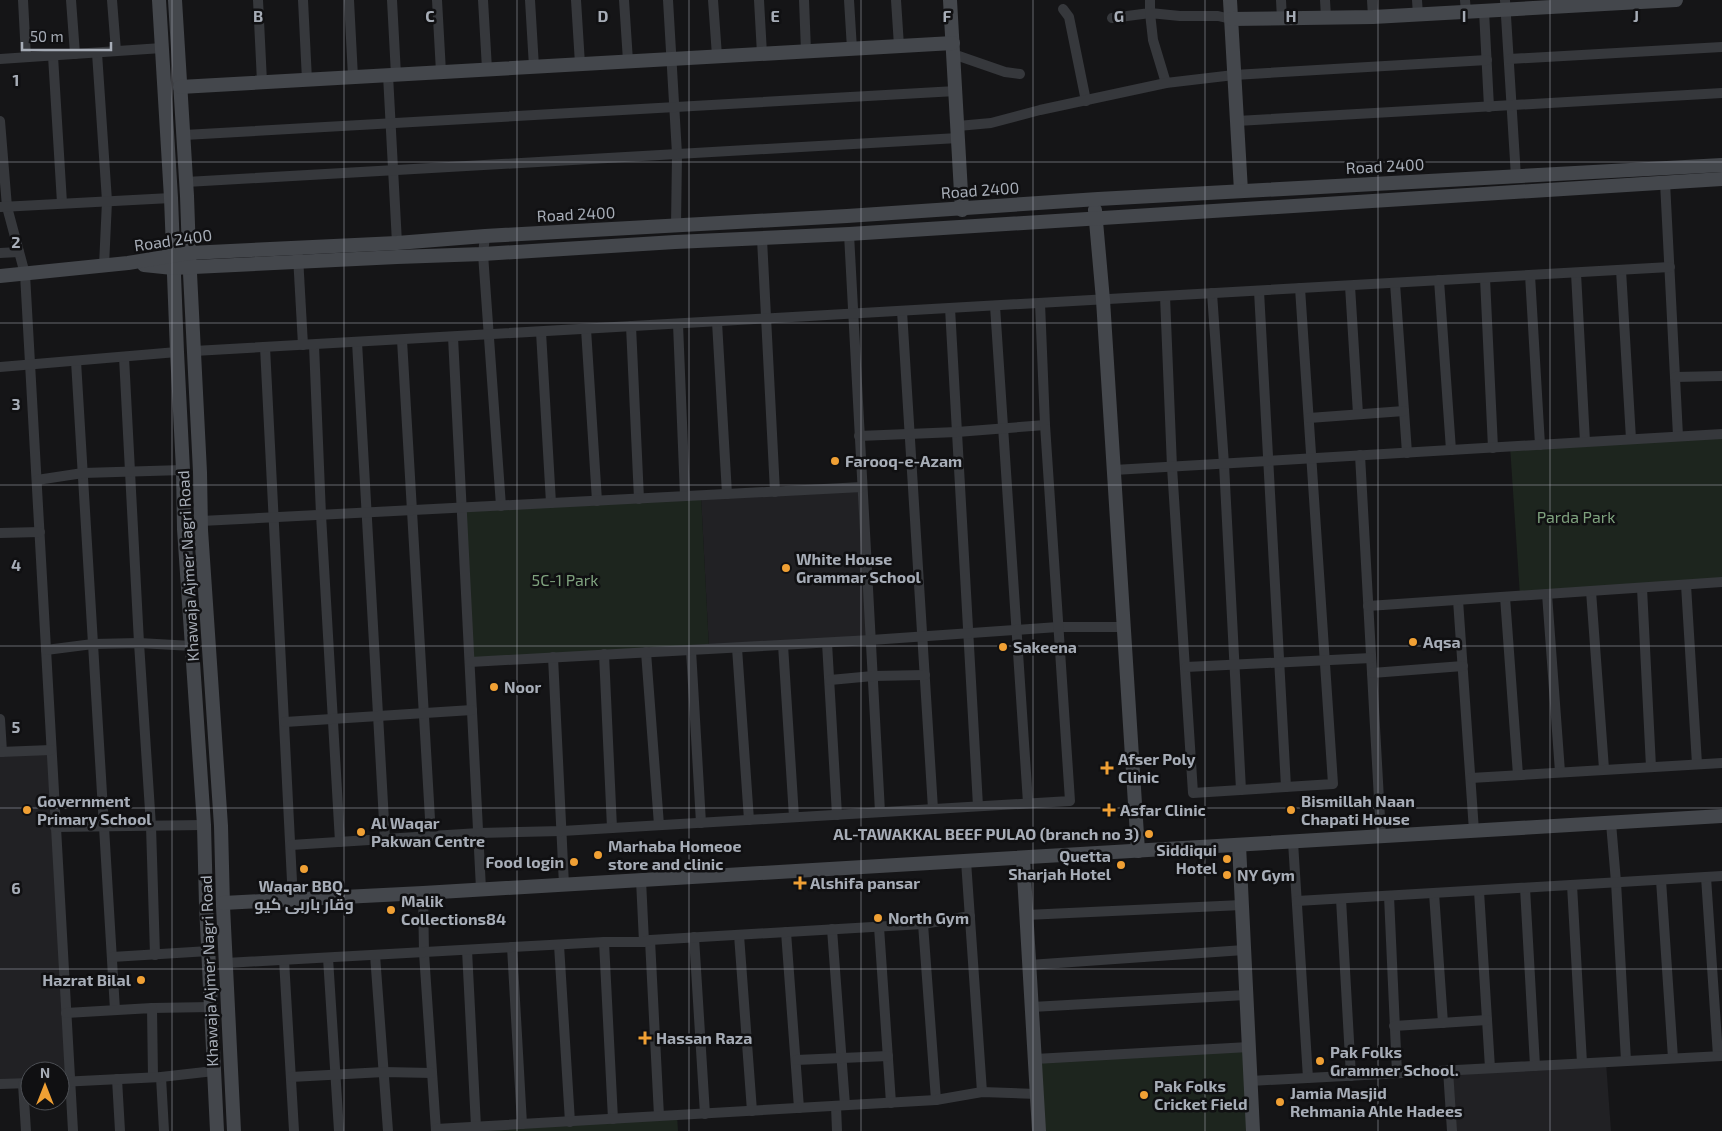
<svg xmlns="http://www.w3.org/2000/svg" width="1722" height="1131" viewBox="0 0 1722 1131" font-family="'Exo 2',Cairo,sans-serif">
  <rect width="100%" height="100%" fill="#151517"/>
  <g fill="#212124">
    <path d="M862,487L871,640L709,649L701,496Z"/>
    <path d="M51,750L69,1081L60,1082V1071H30V1083L0,1084V752Z"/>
    <path d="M1606,1062L1611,1131H1452L1448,1070Z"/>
  </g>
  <g fill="#1d251e">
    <path d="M1722,434V582L1520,596L1510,446Z"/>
    <path d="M701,496L709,649L470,662L462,508Z"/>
    <path d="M1249,1047L1253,1131H1039L1035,1059Z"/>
    <path d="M677,1115L678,1131H436Z"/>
  </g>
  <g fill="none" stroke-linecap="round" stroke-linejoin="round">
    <g stroke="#36383c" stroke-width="10">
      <path d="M23,0L26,57"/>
      <path d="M71,0L75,54"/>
      <path d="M112,0L116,51"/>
      <path d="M258,0L262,82"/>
      <path d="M303,0L307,80"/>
      <path d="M349,0L353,77"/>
      <path d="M392,0L396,75"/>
      <path d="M437,0L441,72"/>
      <path d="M483,0L487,69"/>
      <path d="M530,0L534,67"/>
      <path d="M576,0L580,64"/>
      <path d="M624,0L628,61"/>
      <path d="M668,0L677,154L676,226"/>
      <path d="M713,0L717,56"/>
      <path d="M759,0L762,54"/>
      <path d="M804,0L806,51"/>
      <path d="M849,0L852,49"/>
      <path d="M896,0L899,46"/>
      <path d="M1281,0L1282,19"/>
      <path d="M1325,0L1326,17"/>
      <path d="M1372,0L1373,17"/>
      <path d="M1417,0L1418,15"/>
      <path d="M1465,0L1466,12"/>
      <path d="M1505,0L1516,177"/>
      <path d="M1063,9L1069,17L1086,101"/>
      <path d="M1484,11L1489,107"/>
      <path d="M1112,18L1150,13V0"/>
      <path d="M97,53L107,201L104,266"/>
      <path d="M953,54L1005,72L1020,74"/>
      <path d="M53,56L62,203"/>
      <path d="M0,59L162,48"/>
      <path d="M1509,59L1722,47"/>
      <path d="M388,75L397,243"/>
      <path d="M1166,83L1153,40L1150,13L1180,16H1218L1231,19"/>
      <path d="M0,121L7,207L25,274L73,1131"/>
      <path d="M1237,121L1722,93"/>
      <path d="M958,126L991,123L1040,110L1166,83L1234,75L1487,60"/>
      <path d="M184,135L956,91"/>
      <path d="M186,182L958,138"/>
      <path d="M1665,182L1678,436"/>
      <path d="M1,207L171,198"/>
      <path d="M849,234L880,812"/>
      <path d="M485,236L483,254L501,506"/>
      <path d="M762,239L775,492"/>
      <path d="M0,253L19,252"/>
      <path d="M298,256L303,345"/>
      <path d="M1621,270L1631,439"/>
      <path d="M1576,273L1585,442"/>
      <path d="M1530,275L1540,445"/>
      <path d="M1485,278L1493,448"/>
      <path d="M1439,280L1451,450"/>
      <path d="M1395,283L1407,453"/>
      <path d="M1350,286L1358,414"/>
      <path d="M1259,291L1286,787"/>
      <path d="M1212,293L1224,464L1241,790"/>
      <path d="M1165,296L1172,467L1193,793L1333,784L1300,288"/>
      <path d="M995,306L1028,803"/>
      <path d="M950,308L978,806"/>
      <path d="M902,311L933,809"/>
      <path d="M717,322L727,494"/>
      <path d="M678,324L685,496"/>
      <path d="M631,326L639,499"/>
      <path d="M586,329L597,501"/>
      <path d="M541,332L551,503"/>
      <path d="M453,337L481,889"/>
      <path d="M402,340L431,836"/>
      <path d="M357,342L385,839"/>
      <path d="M314,345L321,515L340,842"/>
      <path d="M265,347L293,901"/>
      <path d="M194,351L1670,267"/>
      <path d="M124,357L139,643L151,826L155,955"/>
      <path d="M76,361L115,1010"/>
      <path d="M0,367L177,352"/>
      <path d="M1675,377L1722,376"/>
      <path d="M1309,418L1404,411"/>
      <path d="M859,436L957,432L1045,425"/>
      <path d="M1360,455L1381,836"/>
      <path d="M1114,470L1722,434"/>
      <path d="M37,480L83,473L183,470"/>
      <path d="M201,521L862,487"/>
      <path d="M0,533L40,532"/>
      <path d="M1686,585L1697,764"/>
      <path d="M1642,588L1651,767"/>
      <path d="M1591,591L1604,769"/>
      <path d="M1547,594L1560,772"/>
      <path d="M1505,597L1518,775"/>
      <path d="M1458,600L1474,831"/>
      <path d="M1368,606L1722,582"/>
      <path d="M827,643L837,815"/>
      <path d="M783,645L794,817"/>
      <path d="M737,648L749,820"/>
      <path d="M46,650L93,644L139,643L192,646"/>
      <path d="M691,650L701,823"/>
      <path d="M646,652L659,825"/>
      <path d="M604,654L612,828"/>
      <path d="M553,657L564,885"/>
      <path d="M470,662L871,640L1058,627H1124"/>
      <path d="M1186,667L1371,658"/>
      <path d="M1372,673L1463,666"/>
      <path d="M830,680L873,676L925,675"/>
      <path d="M0,719L2,752"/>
      <path d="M285,722L472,710"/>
      <path d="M0,752L51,750"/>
      <path d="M1471,778L1722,763"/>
      <path d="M1611,823L1616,882L1626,1061"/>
      <path d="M55,827L204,825"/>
      <path d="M1293,842L1308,1078"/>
      <path d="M291,845L479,833L562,831L1070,801L1045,425L1040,303"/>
      <path d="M966,861L982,1092"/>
      <path d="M1706,877L1718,1056"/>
      <path d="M641,880L644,942"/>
      <path d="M1661,880L1673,1058"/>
      <path d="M1572,885L1582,1063"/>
      <path d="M1525,888L1535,1066"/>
      <path d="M1479,891L1490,1068"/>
      <path d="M423,893L424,953L436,1131"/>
      <path d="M1434,893L1443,1023"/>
      <path d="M1389,896L1397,1073"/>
      <path d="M1341,899L1351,1076"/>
      <path d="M1297,901L1722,876"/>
      <path d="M1026,915L1242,905"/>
      <path d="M923,924L936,1100"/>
      <path d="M879,927L891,1103"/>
      <path d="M832,929L845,1105"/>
      <path d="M786,932L799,1108"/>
      <path d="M739,935L752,1111"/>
      <path d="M694,937L705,1114"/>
      <path d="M650,940L659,1116"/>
      <path d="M604,942L613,1119"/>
      <path d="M559,945L570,1122"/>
      <path d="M512,947L522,1124"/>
      <path d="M467,950L476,1127"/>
      <path d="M375,955L388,1131"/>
      <path d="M112,957L209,951"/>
      <path d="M328,958L339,1131"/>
      <path d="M284,960L294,1131"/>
      <path d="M226,963L604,942H644L650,940L923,924L970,916"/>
      <path d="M1029,965L1244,950"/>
      <path d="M1032,1007L1246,995"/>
      <path d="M152,1008L211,1007"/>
      <path d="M66,1013L152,1008L153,1077"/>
      <path d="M1394,1026L1487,1020"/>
      <path d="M1035,1059L1249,1047"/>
      <path d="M796,1060L888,1056"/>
      <path d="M1448,1070L1452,1131"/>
      <path d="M161,1077L164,1131"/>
      <path d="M291,1077L384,1072L432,1073"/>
      <path d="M117,1079L120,1131"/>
      <path d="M1250,1081L1722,1056"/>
      <path d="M60,1082L161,1077L214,1071"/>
      <path d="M0,1084L30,1083"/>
      <path d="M23,1084L26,1131"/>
      <path d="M836,1106L837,1131"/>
      <path d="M436,1129L936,1100L982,1092L1037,1094"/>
    </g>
    <g stroke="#44474c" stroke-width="14">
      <path d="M159,0L171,198L177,352L183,470L184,529L204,825L206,905L217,1131"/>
      <path d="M175,0L187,196L189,253L200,472L201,530L221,826L223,906L234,1131"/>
      <path d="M950,0L962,210"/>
      <path d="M1230,0L1241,191"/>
      <path d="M1231,19L1373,17L1676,0"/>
      <path d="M180,87L953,43"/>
      <path d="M1095,210L1103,300L1138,851"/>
      <path d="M144,265L173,268L397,257L483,254L675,242L849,234L1722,179"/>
      <path d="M0,276L128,263L189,253L397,243L485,236L847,216L1098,199L1722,165"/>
      <path d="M1239,845L1253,1131"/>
      <path d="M1023,858L1039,1131"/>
      <path d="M223,903L423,893L1722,816"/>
    </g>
  </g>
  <path fill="none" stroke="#a7adb7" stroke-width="1" stroke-opacity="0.55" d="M172,0V1131M344,0V1131M517,0V1131M689,0V1131M861,0V1131M1033,0V1131M1205,0V1131M1378,0V1131M1550,0V1131M0,162H1722M0,323H1722M0,485H1722M0,646H1722M0,808H1722M0,969H1722"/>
  <g fill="#f0a034" stroke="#101012" stroke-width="2">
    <circle cx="835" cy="461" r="5"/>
    <circle cx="786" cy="568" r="5"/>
    <circle cx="1413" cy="642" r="5"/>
    <circle cx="1003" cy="647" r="5"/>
    <circle cx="494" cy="687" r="5"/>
    <path d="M1104.5 760.5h5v5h5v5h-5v5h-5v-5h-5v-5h5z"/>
    <circle cx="27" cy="810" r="5"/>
    <path d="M1106.5 802.5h5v5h5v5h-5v5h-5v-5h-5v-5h5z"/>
    <circle cx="1291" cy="810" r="5"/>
    <circle cx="361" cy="832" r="5"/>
    <circle cx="1149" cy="834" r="5"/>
    <circle cx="598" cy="855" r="5"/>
    <circle cx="1227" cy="859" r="5"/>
    <circle cx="574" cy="862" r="5"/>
    <circle cx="1121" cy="865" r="5"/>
    <circle cx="304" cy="869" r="5"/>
    <circle cx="1227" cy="875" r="5"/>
    <path d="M797.5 875.5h5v5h5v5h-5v5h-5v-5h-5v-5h5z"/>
    <circle cx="391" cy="910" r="5"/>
    <circle cx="878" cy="918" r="5"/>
    <circle cx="141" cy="980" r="5"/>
    <path d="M642.5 1030.5h5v5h5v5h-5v5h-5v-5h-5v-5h5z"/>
    <circle cx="1320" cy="1061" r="5"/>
    <circle cx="1144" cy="1095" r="5"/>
    <circle cx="1280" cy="1102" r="5"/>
  </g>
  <g text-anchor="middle" stroke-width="5" stroke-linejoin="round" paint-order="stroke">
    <g font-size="16" fill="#a7adb7" stroke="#101012">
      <text transform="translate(1385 166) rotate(-3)" y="6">Road 2400</text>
      <text transform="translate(980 190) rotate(-4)" y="6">Road 2400</text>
      <text transform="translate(576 214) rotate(-3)" y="6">Road 2400</text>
      <text transform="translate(173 240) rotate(-8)" y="6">Road 2400</text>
      <text transform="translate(188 566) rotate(-93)" y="6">Khawaja Ajmer Nagri Road</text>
      <text transform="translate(209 971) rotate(-92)" y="6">Khawaja Ajmer Nagri Road</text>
    </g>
    <g font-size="16" font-weight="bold" fill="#a7adb7" stroke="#101012" text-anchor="start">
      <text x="845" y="467">Farooq-e-Azam</text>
      <text x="796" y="565">White House<tspan x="796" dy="18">Grammar School</tspan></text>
      <text x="1423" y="648">Aqsa</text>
      <text x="1013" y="653">Sakeena</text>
      <text x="504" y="693">Noor</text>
      <text x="1118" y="765">Afser Poly<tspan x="1118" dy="18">Clinic</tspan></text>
      <text x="37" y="807">Government<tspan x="37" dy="18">Primary School</tspan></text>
      <text x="1301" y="807">Bismillah Naan<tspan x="1301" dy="18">Chapati House</tspan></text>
      <text x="1120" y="816">Asfar Clinic</text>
      <text x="371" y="829">Al Waqar<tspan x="371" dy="18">Pakwan Centre</tspan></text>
      <text x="1139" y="840" text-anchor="end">AL-TAWAKKAL BEEF PULAO (branch no 3)</text>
      <text x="608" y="852">Marhaba Homeoe<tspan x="608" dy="18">store and clinic</tspan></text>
      <text x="1217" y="856" text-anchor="end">Siddiqui<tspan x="1217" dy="18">Hotel</tspan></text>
      <text x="1111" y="862" text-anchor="end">Quetta<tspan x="1111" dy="18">Sharjah Hotel</tspan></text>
      <text x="564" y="868" text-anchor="end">Food login</text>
      <text x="1237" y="881">NY Gym</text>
      <text x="810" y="889">Alshifa pansar</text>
      <text x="304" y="892" text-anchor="middle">Waqar BBQ۔<tspan x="304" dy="18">وقار باربی کیو</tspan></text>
      <text x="401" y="907">Malik<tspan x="401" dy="18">Collections84</tspan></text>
      <text x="888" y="924">North Gym</text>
      <text x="131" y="986" text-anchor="end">Hazrat Bilal</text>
      <text x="656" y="1044">Hassan Raza</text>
      <text x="1330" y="1058">Pak Folks<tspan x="1330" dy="18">Grammer School.</tspan></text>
      <text x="1154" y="1092">Pak Folks<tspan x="1154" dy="18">Cricket Field</tspan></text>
      <text x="1290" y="1099">Jamia Masjid<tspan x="1290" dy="18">Rehmania Ahle Hadees</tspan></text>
    </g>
    <g font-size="16" fill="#7fa27e" stroke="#101012">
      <text x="1576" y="523">Parda Park</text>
      <text x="565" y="586">5C-1 Park</text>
    </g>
  </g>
  <g font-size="16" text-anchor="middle" font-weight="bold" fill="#a7adb7" stroke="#101012" stroke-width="5" stroke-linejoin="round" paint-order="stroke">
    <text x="258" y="22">B</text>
    <text x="430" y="22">C</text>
    <text x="603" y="22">D</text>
    <text x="775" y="22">E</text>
    <text x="947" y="22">F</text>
    <text x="1119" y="22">G</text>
    <text x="1291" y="22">H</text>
    <text x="1464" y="22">I</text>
    <text x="1636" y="22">J</text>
    <text x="16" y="86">1</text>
    <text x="16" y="248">2</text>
    <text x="16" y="410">3</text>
    <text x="16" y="571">4</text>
    <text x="16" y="733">5</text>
    <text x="16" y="894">6</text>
  </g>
  <g transform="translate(45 1086)"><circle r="24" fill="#101012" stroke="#4c4f54"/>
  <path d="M0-4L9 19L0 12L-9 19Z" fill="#f0a034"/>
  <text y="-8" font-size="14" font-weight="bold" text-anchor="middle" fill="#a7adb7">N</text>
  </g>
  <path d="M22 42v8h89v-8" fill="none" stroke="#a7adb7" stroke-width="2.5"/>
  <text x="30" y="42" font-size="15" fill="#a7adb7" stroke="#101012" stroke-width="4" paint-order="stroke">50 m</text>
</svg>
